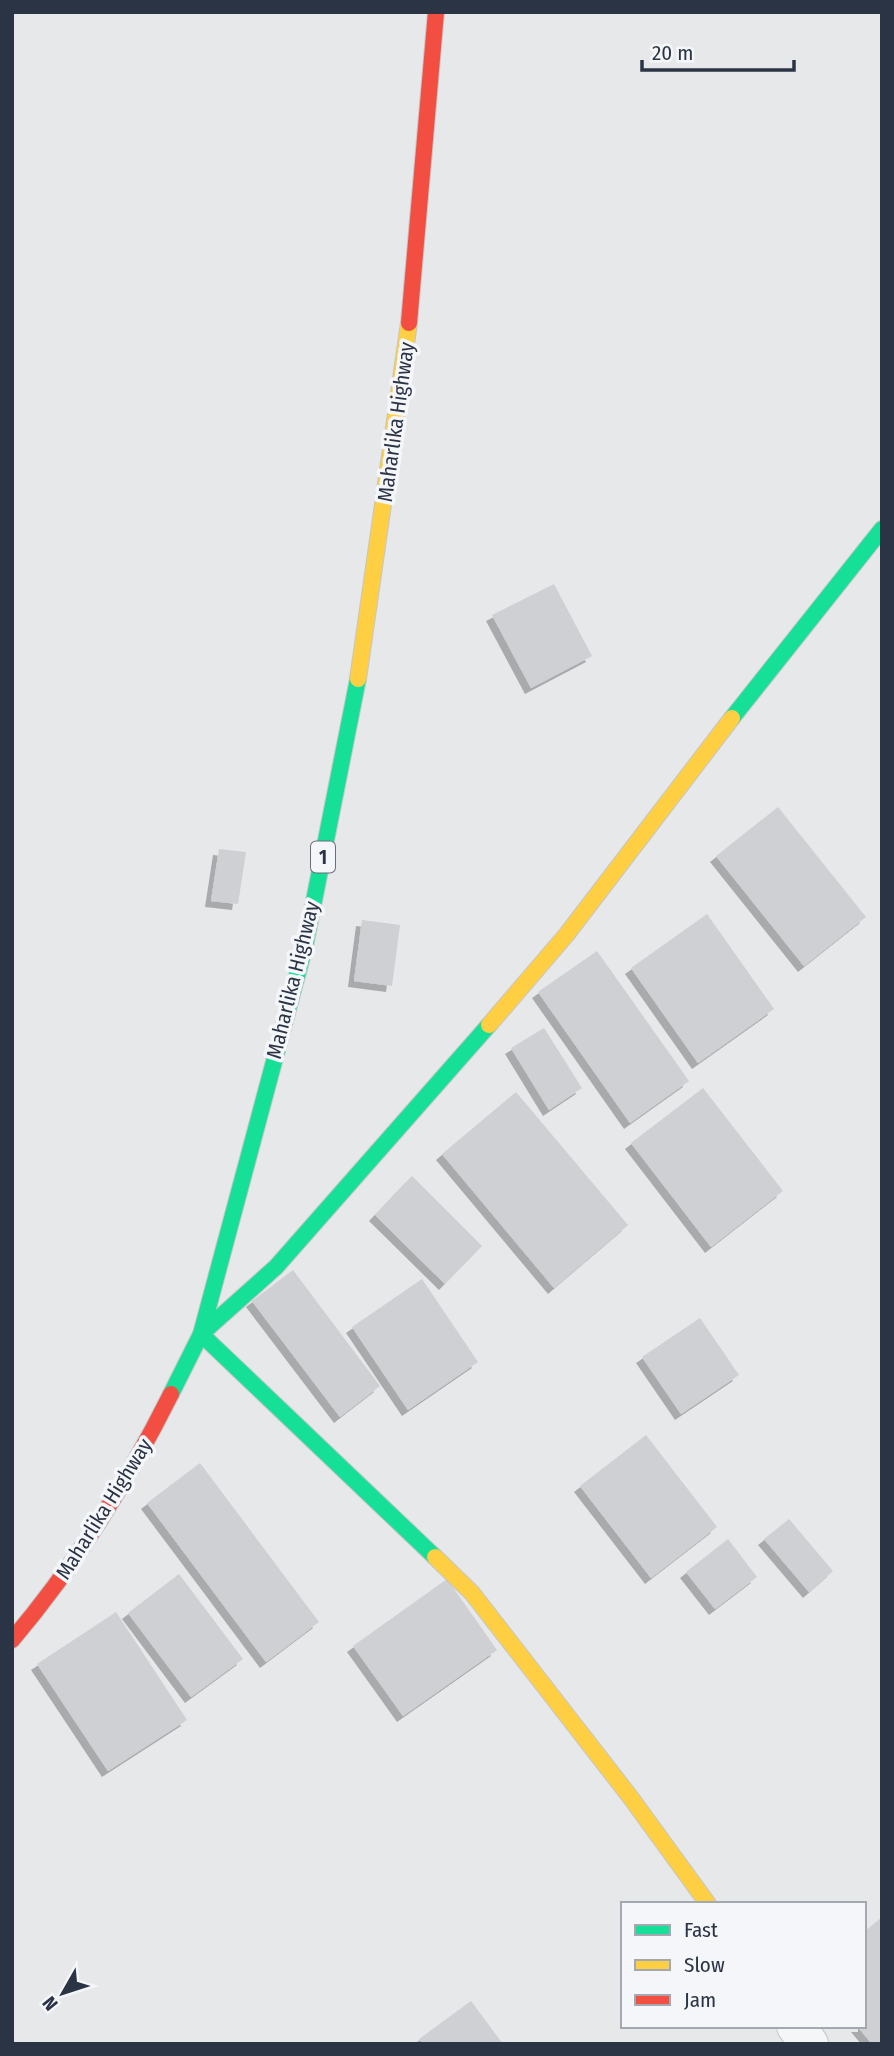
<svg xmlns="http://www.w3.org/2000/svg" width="894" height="2056" viewBox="0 0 894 2056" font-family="'Fira Sans Condensed',sans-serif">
  <defs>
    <filter id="shadow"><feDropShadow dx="-6" dy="6" stdDeviation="0" flood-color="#0004"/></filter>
  </defs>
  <rect width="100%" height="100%" fill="#e6e8ea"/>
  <g fill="#ced0d3" filter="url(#shadow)">
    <path d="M554,584L592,656L531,688L492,615Z"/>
    <path d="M778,807L866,917L804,966L716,856Z"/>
    <path d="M219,849L246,852L238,904L211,901Z"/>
    <path d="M707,914L774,1009L698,1063L631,968Z"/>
    <path d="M362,920L400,925L392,986L354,981Z"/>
    <path d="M597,951L689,1081L630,1123L538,992Z"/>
    <path d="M544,1028L582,1088L549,1110L511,1048Z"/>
    <path d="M703,1088L783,1191L711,1247L631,1143Z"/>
    <path d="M516,1092L628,1225L554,1288L442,1154Z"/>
    <path d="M412,1176L482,1246L445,1284L375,1215Z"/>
    <path d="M293,1270L380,1386L340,1417L252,1301Z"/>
    <path d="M422,1279L478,1362L408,1410L352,1327Z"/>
    <path d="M700,1318L739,1375L681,1414L642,1357Z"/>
    <path d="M646,1435L717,1527L651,1578L580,1486Z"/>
    <path d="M200,1463L319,1622L266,1662L147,1503Z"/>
    <path d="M789,1519L833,1571L809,1592L764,1539Z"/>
    <path d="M728,1539L757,1577L715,1609L686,1572Z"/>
    <path d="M179,1574L243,1659L191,1697L128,1613Z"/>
    <path d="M447,1579L497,1650L403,1716L353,1646Z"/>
    <path d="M116,1612L187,1720L108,1771L37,1664Z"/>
    <path d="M882,1917V2044H872L857,2026H864V1932Z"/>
    <path d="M471,2001L503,2044H423L419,2039Z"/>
  </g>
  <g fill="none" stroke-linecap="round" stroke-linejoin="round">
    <defs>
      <path id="street" d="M796,2026L809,2044"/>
      <g id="fast">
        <path d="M732,718L882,529"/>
        <path d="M171,1394L201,1334L305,946L358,679"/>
        <path d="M435,1557L201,1334L276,1267L489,1025"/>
      </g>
      <g id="slow">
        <path d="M358,679L409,323"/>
        <path d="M489,1025L567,934L732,718"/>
        <path d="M435,1557L472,1593L631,1798L708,1904"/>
      </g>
      <g id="jam">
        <path d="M409,323L436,12"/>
        <path d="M12,1640C75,1566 128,1480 171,1394"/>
      </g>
    </defs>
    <use href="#street" stroke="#c4c6c8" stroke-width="40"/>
    <use href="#fast" stroke="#c4c6c8" stroke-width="18"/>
    <use href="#slow" stroke="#c4c6c8" stroke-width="18"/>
    <use href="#jam" stroke="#c4c6c8" stroke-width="18"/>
    <use href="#street" stroke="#f5f6f7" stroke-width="38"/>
    <use href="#fast" stroke="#16e098" stroke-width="16"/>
    <use href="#slow" stroke="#ffcf43" stroke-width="16"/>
    <use href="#jam" stroke="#f24e42" stroke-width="16"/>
  </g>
  <g text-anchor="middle" stroke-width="7" stroke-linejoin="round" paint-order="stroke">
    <rect fill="#f4f6f9" stroke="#676e7b" stroke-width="2" x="311" y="841.5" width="24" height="31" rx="5"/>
    <g font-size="19" font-weight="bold" fill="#2b3445">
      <text x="323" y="864">1</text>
    </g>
    <g font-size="21" fill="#2b3445" stroke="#f4f6f9">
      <text transform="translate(396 422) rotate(-82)" y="7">Maharlika Highway</text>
      <text transform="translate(293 980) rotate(-76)" y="7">Maharlika Highway</text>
      <text transform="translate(104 1509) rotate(-58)" y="7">Maharlika Highway</text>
    </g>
  </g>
  <rect width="894" height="2056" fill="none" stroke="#2b3445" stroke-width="28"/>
  <rect x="621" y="1902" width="245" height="126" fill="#f4f6f9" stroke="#a4a8b1" stroke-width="2"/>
  <rect x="635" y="1925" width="35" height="10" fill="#16e098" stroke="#a4a8b1" stroke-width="2"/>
  <text x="684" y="1937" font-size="21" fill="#2b3445">Fast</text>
  <rect x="635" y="1960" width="35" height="10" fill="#ffcf43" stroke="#a4a8b1" stroke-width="2"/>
  <text x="684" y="1972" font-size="21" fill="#2b3445">Slow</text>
  <rect x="635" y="1995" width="35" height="10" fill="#f24e42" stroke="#a4a8b1" stroke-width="2"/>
  <text x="684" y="2007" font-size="21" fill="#2b3445">Jam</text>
  <g transform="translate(63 1993) rotate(231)" stroke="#f4f6f9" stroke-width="5" paint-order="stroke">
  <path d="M0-5L12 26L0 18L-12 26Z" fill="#2b3445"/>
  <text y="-10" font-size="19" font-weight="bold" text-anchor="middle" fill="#2b3445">N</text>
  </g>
  <path d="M642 60v10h152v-10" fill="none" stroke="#2b3445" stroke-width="3.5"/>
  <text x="652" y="60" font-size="21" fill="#2b3445" stroke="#f4f6f9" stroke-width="5" paint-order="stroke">20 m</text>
</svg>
